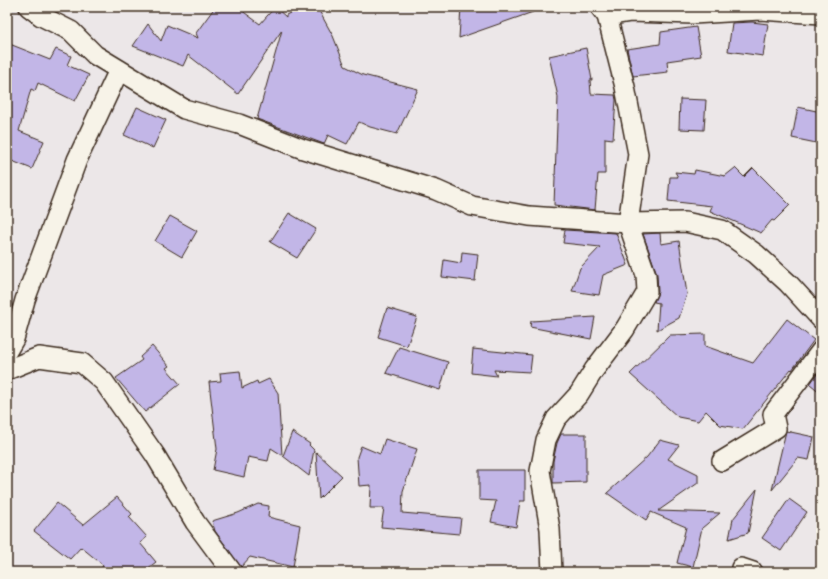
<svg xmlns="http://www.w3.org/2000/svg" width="828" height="579" viewBox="0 0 828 579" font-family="Caveat,sans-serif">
  <rect width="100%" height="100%" fill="#ece7e8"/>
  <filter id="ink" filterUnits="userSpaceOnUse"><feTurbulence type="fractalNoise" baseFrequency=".025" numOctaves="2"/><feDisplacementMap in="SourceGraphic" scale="8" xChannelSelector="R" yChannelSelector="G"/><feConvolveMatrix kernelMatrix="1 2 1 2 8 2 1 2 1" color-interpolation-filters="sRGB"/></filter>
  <g filter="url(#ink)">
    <g fill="#c2b6e7" stroke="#3b2a1e">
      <path d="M215,7H237L260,24L275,7L286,17V15L302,7H317L333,36L345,66L363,75L418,89L397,134L370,127L359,122L347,144L328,135L324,144L257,119L282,30L238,94L188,55L183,66L133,46L148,24L161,41L167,25L198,38L196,33Z"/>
      <path d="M461,7H466L533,12L459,38Z"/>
      <path d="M752,22L768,24L763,56L728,51L732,23Z"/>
      <path d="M696,27L701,56L667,61L668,72L633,76L627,49L660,44L661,32Z"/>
      <path d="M7,43L50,60L56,49L71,56L67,65L89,75L75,101L38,83L35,91L31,89L19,131L44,141L32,169L7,159Z"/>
      <path d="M586,48L592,80H590L591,94L615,95L616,100L613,139L605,138V174H598L595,210L554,205L558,97L549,56Z"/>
      <path d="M680,99L706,100L704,130L679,129Z"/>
      <path d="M137,107L166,120L153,148L124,135Z"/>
      <path d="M798,107L821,112V144L792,138Z"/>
      <path d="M735,168L744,177L753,168L790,205L774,221L772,220L761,233L710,211L712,206L668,201L670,177H678L675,172L694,174L695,170L725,176Z"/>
      <path d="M289,213L316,229L297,258L270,242Z"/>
      <path d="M170,216L197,231L182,257L155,241Z"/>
      <path d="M565,230L616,233L628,265L603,275L599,295L572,291L580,268L600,247L563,243Z"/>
      <path d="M660,233L661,244L679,241L687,294L679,318L657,330L659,303L654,302L658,292L657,274L643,234Z"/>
      <path d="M462,252L478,254L475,281L442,277L444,260L461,263Z"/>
      <path d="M387,308L417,317L407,346L378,337Z"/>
      <path d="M595,317L591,339L530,327L531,321Z"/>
      <path d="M787,319L814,340L792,370L791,369L743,429L720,425L706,411L698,421L678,417L630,374L670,335L705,334V346L753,363Z"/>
      <path d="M152,346L169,366L166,368L180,384L145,412L116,378L142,360L140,357Z"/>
      <path d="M399,347L448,362L440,390L386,373Z"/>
      <path d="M473,349L532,355L530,372L494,370L497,376L471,373Z"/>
      <path d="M820,370L821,371V393L810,384Z"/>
      <path d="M240,371L242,388L257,381L258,384L269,379L278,393L282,455L271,448L268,461L248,457L244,477L213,470L217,449L209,382L221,381L220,373Z"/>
      <path d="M786,431L814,437L809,460L798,458L772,490Z"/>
      <path d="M292,432L310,444L309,445L314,450L309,476L283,456Z"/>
      <path d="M561,434H586V482L553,483V461L557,443Z"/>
      <path d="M385,439L417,449L403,491L402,513L461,518L459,534L381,527L384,508H370L371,485L359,486L357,457L361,446L380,454Z"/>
      <path d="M660,440L679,445L668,459L698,474V483L658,511L720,513L702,528L693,567L677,563L686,527L651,512L646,520L607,493L647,457Z"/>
      <path d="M316,452L342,476L319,499Z"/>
      <path d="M479,470H525V501H520L516,527L491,522L496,501L479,500Z"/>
      <path d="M757,489L748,533L729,539L733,519Z"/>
      <path d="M117,497L132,514L129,517L147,537L140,543L156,562L143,572H100L103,565L81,547L70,559L34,531L57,503L83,525Z"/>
      <path d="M789,499L807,512L781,551L762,538Z"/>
      <path d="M258,504L269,506L268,517L300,525L293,567L250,557L241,567L215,531L212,521L238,513Z"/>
    </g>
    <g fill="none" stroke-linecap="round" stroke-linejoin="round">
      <defs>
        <g id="minor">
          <path d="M29,7L41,16L71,31L95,55L184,109L239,124L303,149L436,190L472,206L529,216L628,223L685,222L722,230L756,254L788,283L821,319"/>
          <path d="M607,16L631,12L693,14L760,10L821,14"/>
          <path d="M7,351L14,339L25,300L77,160L119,70"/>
          <path d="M7,370L39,357L82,363L104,382L155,455L195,522L232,572"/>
          <path d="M722,461L776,428L773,414L821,351"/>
          <path d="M741,568L753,572"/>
          <path d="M552,572L550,529L540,471L546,440L556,419L579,394L594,370L625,329L647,292L646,275L628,223L638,154L625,87L607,16L600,7"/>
        </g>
      </defs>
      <use href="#minor" stroke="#3b2a1e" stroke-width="22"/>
      <use href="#minor" stroke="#f7f3e8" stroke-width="19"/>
    </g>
  </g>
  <rect width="828" height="579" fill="none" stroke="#f7f3e8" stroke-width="24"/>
  <rect x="12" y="12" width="804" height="555" fill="none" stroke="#3b2a1e" stroke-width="1.5" filter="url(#ink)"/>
</svg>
